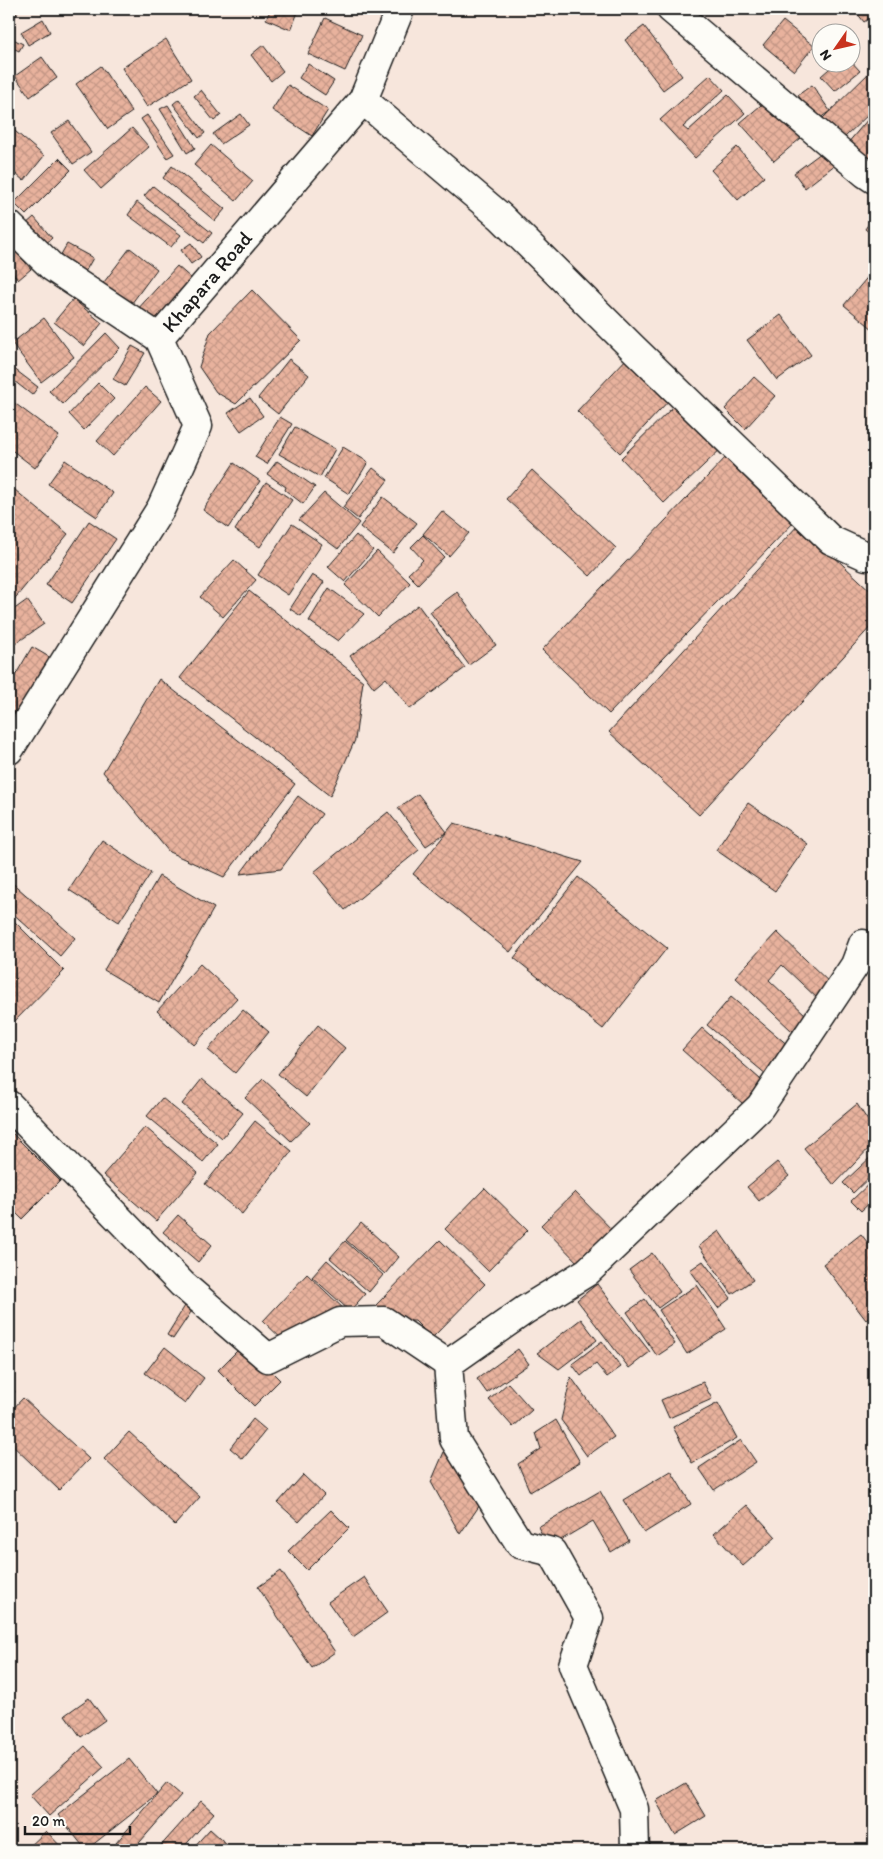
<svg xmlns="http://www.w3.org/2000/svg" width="883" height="1859" viewBox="0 0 883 1859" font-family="Itim,sans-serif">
  <defs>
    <pattern id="building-cross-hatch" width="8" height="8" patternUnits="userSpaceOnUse" patternTransform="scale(1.25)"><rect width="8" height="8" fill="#e8b29d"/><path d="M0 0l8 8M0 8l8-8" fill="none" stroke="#c69887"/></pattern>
  </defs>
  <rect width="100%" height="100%" fill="#f7e6dc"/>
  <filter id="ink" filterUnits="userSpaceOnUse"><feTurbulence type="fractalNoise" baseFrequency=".02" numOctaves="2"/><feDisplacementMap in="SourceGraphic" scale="10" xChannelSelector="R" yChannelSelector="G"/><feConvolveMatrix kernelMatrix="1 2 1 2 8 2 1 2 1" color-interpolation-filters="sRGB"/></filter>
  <g filter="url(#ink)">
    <g fill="url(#building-cross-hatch)" stroke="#1c1c1c">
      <path d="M9,9H19L14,19L9,17Z"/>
      <path d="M271,9H290L298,12L291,30L266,19Z"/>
      <path d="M863,9H874V15L864,22L857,13Z"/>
      <path d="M325,18L362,35L345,71L308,54Z"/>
      <path d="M43,19L50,32L28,45L21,32Z"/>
      <path d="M783,21L814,46L794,71L763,45Z"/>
      <path d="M644,26L682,76L663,90L625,40Z"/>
      <path d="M9,37L23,44L19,51L9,46Z"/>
      <path d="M166,39L191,79L147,107L122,68Z"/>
      <path d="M263,45L283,71L271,81L251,55Z"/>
      <path d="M42,57L57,78L30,97L15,76Z"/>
      <path d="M850,60L860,71L835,91L821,76L837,62H850Z"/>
      <path d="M308,64L334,81L325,95L299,78Z"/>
      <path d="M101,66L132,112L108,129L76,84Z"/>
      <path d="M874,68V109L843,139L822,119Z"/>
      <path d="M710,75L724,90L683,127L688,131L728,95L745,113L695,158L660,120Z"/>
      <path d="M288,85L328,110L312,136L272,110Z"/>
      <path d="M812,85L830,111L816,121L798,95Z"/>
      <path d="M201,90L221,115L214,121L194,96Z"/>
      <path d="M179,99L205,133L199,138L173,104Z"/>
      <path d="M767,100L801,138L774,161L740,123Z"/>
      <path d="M168,105L195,148L187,153L160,109Z"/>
      <path d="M874,112V168L847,144Z"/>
      <path d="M241,114L249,125L221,144L213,134Z"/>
      <path d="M147,115L174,154L167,158L141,119Z"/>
      <path d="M69,121L91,152L73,164L51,133Z"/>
      <path d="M9,126L44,156L24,181L9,168Z"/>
      <path d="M132,128L149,147L101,189L84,170Z"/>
      <path d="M211,145L253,181L236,201L194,165Z"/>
      <path d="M737,147L764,177L738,200L711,170Z"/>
      <path d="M825,150L836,164L805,188L794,173Z"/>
      <path d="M59,158L71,170L26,215L14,203Z"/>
      <path d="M172,166L225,209L215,221L163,178Z"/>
      <path d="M153,186L212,233L204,243L144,196Z"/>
      <path d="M137,202L181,235L171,247L128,215Z"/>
      <path d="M34,217L52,238L43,246L25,225Z"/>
      <path d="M870,222L874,225V236L865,229Z"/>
      <path d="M191,243L201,257L191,264L181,250Z"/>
      <path d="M67,244L93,258L85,272L59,258Z"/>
      <path d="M130,248L157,269L129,307L101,286Z"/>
      <path d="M15,250L31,269L18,280L9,268V256Z"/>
      <path d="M177,266L192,279L152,324L136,311Z"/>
      <path d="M871,273L874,276V330L844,305Z"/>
      <path d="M252,290L301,340L236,404L216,392L199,367L210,333Z"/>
      <path d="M73,299L102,323L84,346L54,322Z"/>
      <path d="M781,315L811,355L777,380L747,340Z"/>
      <path d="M44,318L74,357L41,382L12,343Z"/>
      <path d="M106,333L120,348L63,404L49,391Z"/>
      <path d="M132,346L145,353L125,386L113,379Z"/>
      <path d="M629,356L672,397L620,453L577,411Z"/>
      <path d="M289,359L309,375L278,414L258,398Z"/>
      <path d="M9,365L38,387L32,395L9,377Z"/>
      <path d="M754,377L775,396L745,429L725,409Z"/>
      <path d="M98,383L114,399L84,430L69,414Z"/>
      <path d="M145,387L161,401L113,456L97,441Z"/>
      <path d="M250,398L263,416L241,431L228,413Z"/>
      <path d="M9,399L59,436L35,468L9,448Z"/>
      <path d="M680,400L724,446L664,503L621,458Z"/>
      <path d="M280,417L292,424L267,464L255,457Z"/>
      <path d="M295,427L335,449L320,477L279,454Z"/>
      <path d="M343,447L368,462L349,494L324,478Z"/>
      <path d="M728,455L796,520L609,714L542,650Z"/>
      <path d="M65,460L113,493L97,517L48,484Z"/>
      <path d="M277,461L315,487L303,504L285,490L286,487L267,474Z"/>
      <path d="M234,463L260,481L228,528L203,510Z"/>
      <path d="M373,468L388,480L358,519L343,507Z"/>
      <path d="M532,470L616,548L590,576L506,499Z"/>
      <path d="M266,482L292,500L260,547L235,530Z"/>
      <path d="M9,485L68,534L12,602L9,599Z"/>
      <path d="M324,493L359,523L338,549L299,520Z"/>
      <path d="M383,497L417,523L393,553L360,527Z"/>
      <path d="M442,511L469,533L449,556L423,534Z"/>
      <path d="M89,521L116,539L72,603L46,585Z"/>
      <path d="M292,524L322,544L288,595L258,575Z"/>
      <path d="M799,524L874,594V623L699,815L609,732Z"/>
      <path d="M356,535L373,550L345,582L328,567Z"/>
      <path d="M423,535L444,557L418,584L408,574L423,560L411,547Z"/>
      <path d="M377,551L410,583L378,617L345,585Z"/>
      <path d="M234,560L256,580L223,617L200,597Z"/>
      <path d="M312,575L324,582L301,616L290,609Z"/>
      <path d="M329,588L364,614L338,641L309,621Z"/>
      <path d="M249,591L363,681L355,740L330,796L180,678Z"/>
      <path d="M457,592L496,645L469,665L430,612Z"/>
      <path d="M27,600L44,624L9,648V613Z"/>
      <path d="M418,605L465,668L410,709L386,678L374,688L350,656Z"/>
      <path d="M32,647L51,658L9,731V686Z"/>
      <path d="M159,679L295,784L224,877L169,852L103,772Z"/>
      <path d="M418,794L447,832L426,846L398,808Z"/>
      <path d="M298,796L322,814L281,869L240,874Z"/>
      <path d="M748,803L808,844L775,891L716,850Z"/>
      <path d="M388,812L419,850L345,910L314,872Z"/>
      <path d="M454,823L583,862L510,952L413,874Z"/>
      <path d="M102,840L151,873L119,922L69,890Z"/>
      <path d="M159,876L214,908L159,1003L104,970Z"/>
      <path d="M578,877L667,948L603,1029L514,958Z"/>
      <path d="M9,880L75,938L60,956L9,910Z"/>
      <path d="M9,916L64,971L9,1027Z"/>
      <path d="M777,932L834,987L820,1001L782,965L769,980L806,1015L792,1031L735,977Z"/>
      <path d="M200,964L237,998L194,1045L157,1011Z"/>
      <path d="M731,997L802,1057L779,1085L707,1025Z"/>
      <path d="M243,1010L269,1032L235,1073L208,1050Z"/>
      <path d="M318,1025L345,1048L306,1097L278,1074Z"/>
      <path d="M702,1028L777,1094L751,1111L682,1050Z"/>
      <path d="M202,1079L243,1113L222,1138L182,1104Z"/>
      <path d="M263,1079L310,1123L291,1141L245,1098Z"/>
      <path d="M162,1098L218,1144L203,1162L147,1116Z"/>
      <path d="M857,1104L874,1130V1143L834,1185L804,1148Z"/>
      <path d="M255,1121L292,1151L242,1214L205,1184Z"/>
      <path d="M145,1127L198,1173L156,1221L103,1175Z"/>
      <path d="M9,1130L60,1181L22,1219L9,1206Z"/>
      <path d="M874,1154V1173L853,1193L843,1183Z"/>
      <path d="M777,1162L789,1176L759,1201L747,1187Z"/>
      <path d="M874,1179V1199L861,1211L851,1201Z"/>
      <path d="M485,1188L528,1230L488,1271L445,1229Z"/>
      <path d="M575,1192L618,1236L584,1269L541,1225Z"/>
      <path d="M178,1215L212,1245L198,1262L163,1232Z"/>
      <path d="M361,1223L399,1257L385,1274L346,1240Z"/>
      <path d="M719,1231L753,1280L732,1294L699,1246Z"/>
      <path d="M861,1234L874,1251V1313L866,1320L823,1264Z"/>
      <path d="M440,1240L485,1284L432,1338L415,1321H393L376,1305Z"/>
      <path d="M345,1241L383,1275L369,1292L330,1258Z"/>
      <path d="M652,1253L680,1292L658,1308L629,1270Z"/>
      <path d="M327,1260L365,1294L350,1311L312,1277Z"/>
      <path d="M703,1261L731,1298L718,1308L690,1270Z"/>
      <path d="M307,1274L345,1310L287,1344L263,1321Z"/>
      <path d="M597,1284L650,1352L629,1368L577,1300Z"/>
      <path d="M697,1285L726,1329L687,1354L659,1310Z"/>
      <path d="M645,1299L675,1344L657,1356L627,1312Z"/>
      <path d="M188,1301L195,1306L173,1339L167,1335Z"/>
      <path d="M581,1319L597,1340L559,1369L537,1353Z"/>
      <path d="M602,1341L621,1367L607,1377L596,1364L581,1376L572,1364Z"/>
      <path d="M244,1344L280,1380L254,1406L218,1370Z"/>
      <path d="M165,1347L204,1378L185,1404L145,1373Z"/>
      <path d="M518,1349L529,1364L487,1393L477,1379Z"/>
      <path d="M571,1377L614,1437L587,1456L561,1420Z"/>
      <path d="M703,1382L712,1399L669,1418L661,1400Z"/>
      <path d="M508,1383L532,1410L513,1427L489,1400Z"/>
      <path d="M9,1384L15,1392L9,1397Z"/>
      <path d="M23,1398L89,1459L59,1490L9,1442V1413Z"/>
      <path d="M718,1403L737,1438L692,1463L673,1427Z"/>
      <path d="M253,1419L266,1430L243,1459L230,1448Z"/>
      <path d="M556,1420L580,1462L530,1492L518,1464L541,1449L536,1433Z"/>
      <path d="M129,1432L200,1497L175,1525L104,1459Z"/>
      <path d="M741,1440L756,1462L714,1490L699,1468Z"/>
      <path d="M447,1445L486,1496L460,1534L431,1482Z"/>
      <path d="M671,1471L691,1504L644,1533L623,1500Z"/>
      <path d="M303,1475L324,1495L299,1522L278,1503Z"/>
      <path d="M600,1491L629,1541L611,1552L593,1521L549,1547L538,1527Z"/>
      <path d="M747,1505L776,1537L743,1566L714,1534Z"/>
      <path d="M331,1510L349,1528L307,1570L288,1551Z"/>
      <path d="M281,1571L335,1652L312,1668L258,1587Z"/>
      <path d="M364,1577L388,1612L353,1637L328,1602Z"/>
      <path d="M89,1698L105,1720L81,1737L65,1715Z"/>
      <path d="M85,1746L104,1767L49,1816L30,1795Z"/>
      <path d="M129,1759L157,1794L86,1850L58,1815Z"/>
      <path d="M167,1783L181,1795L133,1850H124L116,1843Z"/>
      <path d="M686,1783L706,1816L675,1835L656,1801Z"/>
      <path d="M201,1801L214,1813L181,1850H157Z"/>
      <path d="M210,1829L231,1848L229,1850H191Z"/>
      <path d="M46,1831L64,1850H26Z"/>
    </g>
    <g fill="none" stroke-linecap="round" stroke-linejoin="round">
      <defs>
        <g id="minor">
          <path d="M671,9L865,173L874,179"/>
          <path d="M363,100L501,217L633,348L831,540L866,556L874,553"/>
          <path d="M9,225L52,267L159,338"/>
          <path d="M9,1105L182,1284L268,1358L340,1322L384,1321L448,1364L525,1310L587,1272L760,1107L855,965L863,944L874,954"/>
          <path d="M448,1364L454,1439L520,1544L552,1552L589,1618L573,1665L634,1809L635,1850"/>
        </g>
        <g id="tertiary">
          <path id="s1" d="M9,750L161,508L198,426L159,338L363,100L400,9"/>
        </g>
      </defs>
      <use href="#minor" stroke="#1c1c1c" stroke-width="31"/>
      <use href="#tertiary" stroke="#1c1c1c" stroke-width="31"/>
      <use href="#minor" stroke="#fdfcf7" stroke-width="28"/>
      <use href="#tertiary" stroke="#fdfcf7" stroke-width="28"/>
    </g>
  </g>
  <g text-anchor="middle" stroke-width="4" stroke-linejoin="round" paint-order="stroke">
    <g font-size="21" fill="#1c1c1c" stroke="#fdfcf7">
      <text dy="7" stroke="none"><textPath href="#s1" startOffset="546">Khapara Road</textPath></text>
    </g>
  </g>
  <rect width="883" height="1859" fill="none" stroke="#fdfcf7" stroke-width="30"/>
  <rect x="15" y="15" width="853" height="1829" fill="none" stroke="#1c1c1c" stroke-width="2" filter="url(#ink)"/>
  <g transform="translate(836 48) rotate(236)"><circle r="24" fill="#fdfcf7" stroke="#a3a29f"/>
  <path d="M0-4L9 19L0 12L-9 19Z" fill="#c8321e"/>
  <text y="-8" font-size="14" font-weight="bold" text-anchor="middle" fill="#1c1c1c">N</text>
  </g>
  <path d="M25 1826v8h105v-8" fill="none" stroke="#1c1c1c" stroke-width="2.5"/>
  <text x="32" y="1826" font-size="15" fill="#1c1c1c" stroke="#fdfcf7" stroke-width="4" paint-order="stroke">20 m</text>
</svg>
